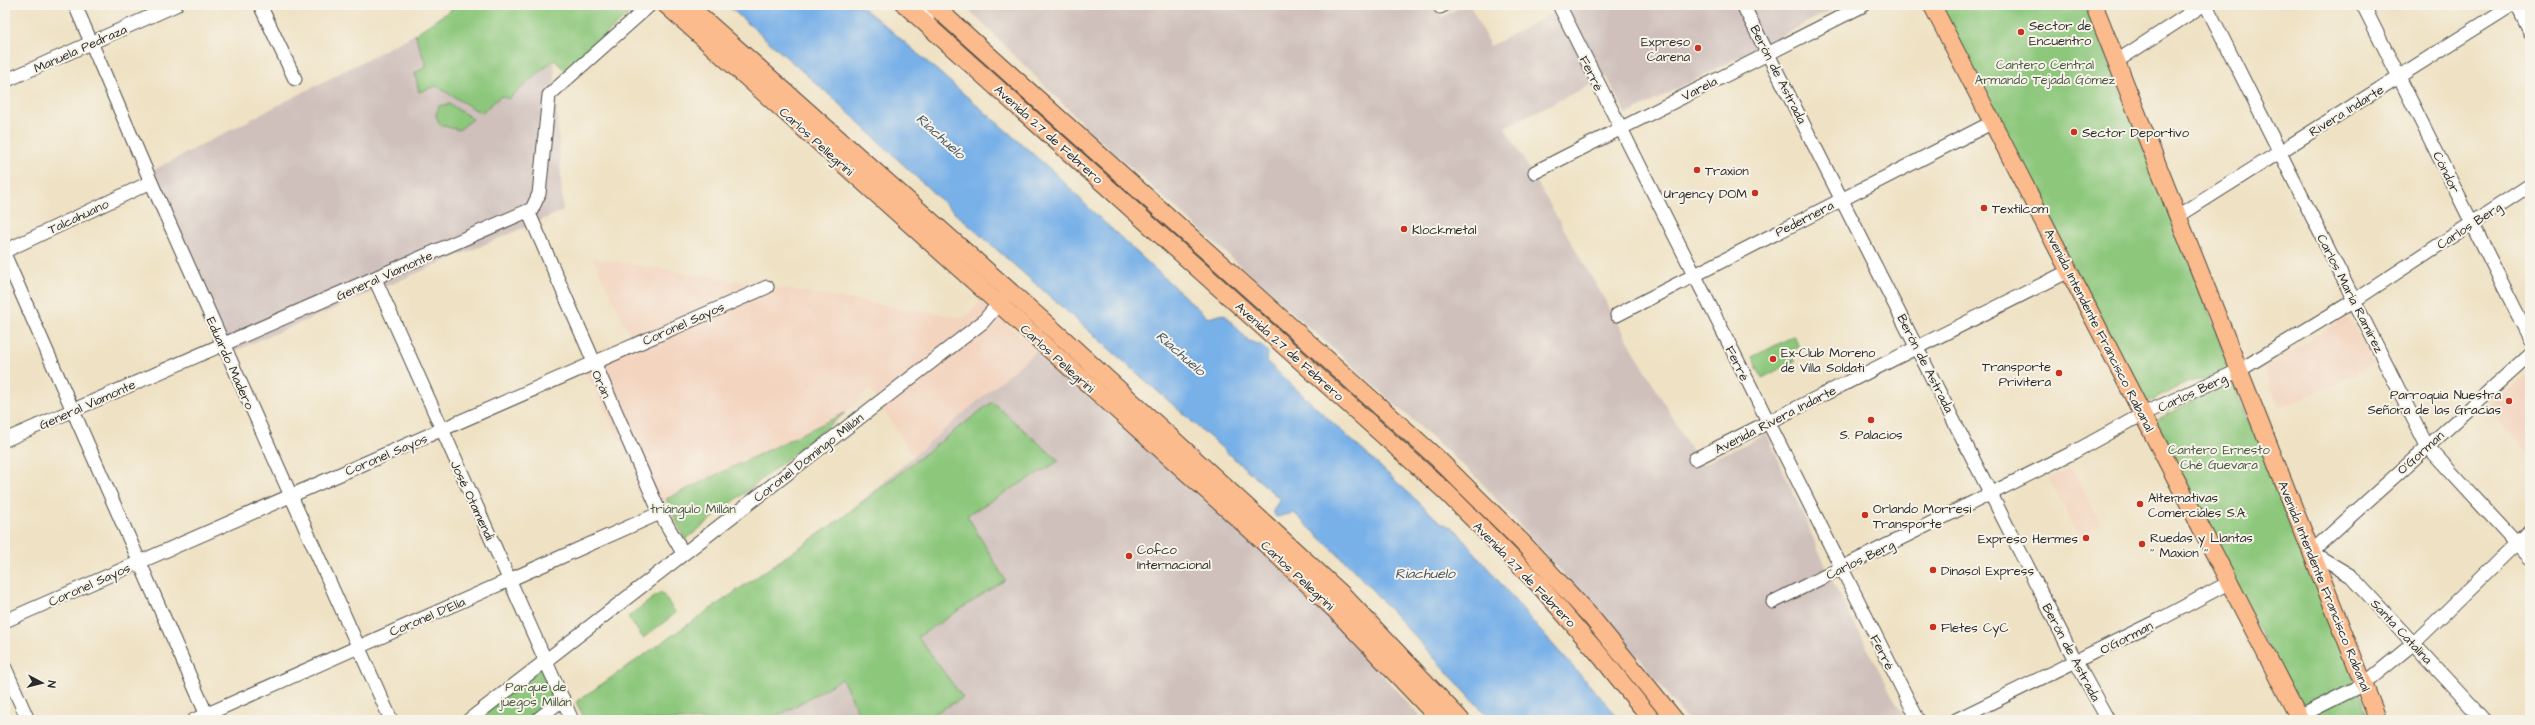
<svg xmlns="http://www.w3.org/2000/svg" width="2535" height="725" viewBox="0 0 2535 725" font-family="'Architects Daughter',sans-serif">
  <rect width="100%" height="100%" fill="#f7f3e8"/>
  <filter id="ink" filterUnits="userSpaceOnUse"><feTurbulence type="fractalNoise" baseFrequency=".025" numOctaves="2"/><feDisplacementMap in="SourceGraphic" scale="8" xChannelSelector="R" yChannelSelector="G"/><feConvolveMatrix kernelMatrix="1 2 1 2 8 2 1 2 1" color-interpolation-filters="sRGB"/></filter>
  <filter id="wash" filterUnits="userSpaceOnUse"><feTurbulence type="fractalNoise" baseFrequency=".012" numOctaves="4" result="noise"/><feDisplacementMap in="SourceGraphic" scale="16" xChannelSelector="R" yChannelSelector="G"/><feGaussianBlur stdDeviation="0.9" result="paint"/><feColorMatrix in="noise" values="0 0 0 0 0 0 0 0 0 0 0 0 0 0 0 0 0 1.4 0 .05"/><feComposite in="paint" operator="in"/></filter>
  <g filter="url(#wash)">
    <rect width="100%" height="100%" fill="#efe2c4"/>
    <g fill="#f3d4bf">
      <path d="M593,258L965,318L981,301L1037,350L913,456L870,389L845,413L666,499L652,503L579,358L631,337Z"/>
      <path d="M2346,318L2351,320L2374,364L2336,384L2279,407L2265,375L2268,366Z"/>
      <path d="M2528,372L2530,373V454L2487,408Z"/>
      <path d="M2071,467L2101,524L2079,536L2049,478Z"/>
    </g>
    <g fill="#cfc0bb">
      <path d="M964,5H1435L1442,17L1464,5H1470L1490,46L1569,5H1841L1626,115L1607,77L1505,127L1700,465L1767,434L1833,582L1905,720H1687L1642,661L1476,477L1090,131Z"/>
      <path d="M415,34L436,86L481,112L501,96L509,98L554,60L563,211L227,354L142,176Z"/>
      <path d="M1037,350L1306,591L1423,720H585L576,702L839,520Z"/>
    </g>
    <g fill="#8cc77c" stroke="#5c7954">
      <path d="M458,5H638L566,71L554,60L508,99L501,96L481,113L436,86L419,92L415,73L427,67L415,34Z"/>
      <path d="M1938,5H2087L2230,366C2221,379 2203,378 2190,382C2175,387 2161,397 2147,403L2143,402Z"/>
      <path d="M449,104L473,119L459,130L440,125L436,115L439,106Z"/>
      <path d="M1794,336L1799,347L1790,351L1795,361L1762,378L1752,357Z"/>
      <path d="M2229,383L2234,384L2247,420L2259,436L2370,720H2305L2156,428V420Z"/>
      <path d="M992,402L1059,461L967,515L1005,580L918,637L963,698L922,720H862L842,679L771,720H585L576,702L839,520Z"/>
      <path d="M845,413L685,540L666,499Z"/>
      <path d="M661,592L676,613L643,638L628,617Z"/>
      <path d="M545,661L563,699L537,720H469Z"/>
    </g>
    <path fill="#78b0e8" stroke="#526e8a" d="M727,5H859L887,27L1056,174L1091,210L1208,318L1224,314L1249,341L1261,345L1268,352L1267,362L1439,521L1456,530L1537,627L1621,720H1491L1350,566L1294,513L1276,517L1273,511L1280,499L946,205L834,99Z"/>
  </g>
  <g filter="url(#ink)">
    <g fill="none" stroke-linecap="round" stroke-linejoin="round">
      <defs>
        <g id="minor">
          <path d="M75,5L151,182L391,720"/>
          <path d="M260,5L295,79"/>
          <path d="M918,5L923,9L930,26"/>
          <path d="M1559,5L1918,720"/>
          <path d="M1743,5L2076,662L2108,720"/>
          <path d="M2206,5L2427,446L2530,558"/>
          <path d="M2363,5L2530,339"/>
          <path d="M2517,5L2530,32"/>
          <path d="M1440,7L1444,5"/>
          <path d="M2117,61L2203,5"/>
          <path d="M5,81L176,5"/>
          <path d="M1535,172L1864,5"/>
          <path d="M528,211L660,513L683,553"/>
          <path d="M2180,215L2512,5"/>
          <path d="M5,251L151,182"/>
          <path d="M5,256L209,720"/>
          <path d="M375,279L572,720"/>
          <path d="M1617,315L1993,122"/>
          <path d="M5,440L532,209L539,194L549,95L650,5"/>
          <path d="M1695,459L2069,271"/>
          <path d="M1773,602L2074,452L2143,414L2240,370L2355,300L2530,185"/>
          <path d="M5,621L767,287"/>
          <path d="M5,668L28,720"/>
          <path d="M194,720L660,513"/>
          <path d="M469,720L983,322L1004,297"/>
          <path d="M537,720L563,699"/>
          <path d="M1956,720L2159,620L2230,582"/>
          <path d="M2292,720L2364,684L2414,643L2530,530"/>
          <path d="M2484,720L2351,576L2311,552L2530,354"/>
        </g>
        <g id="major">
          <path d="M666,5L1254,533L1334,609L1440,720"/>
          <path d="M688,5L1066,341L1343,595L1461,720"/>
          <path d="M905,5L1445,491L1539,585L1598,653L1652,720"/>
          <path d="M933,5L1437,458L1521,541L1592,618L1675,720"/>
          <path d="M1932,5L2300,720"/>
          <path d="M2094,5L2378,720"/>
        </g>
      </defs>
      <use href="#minor" stroke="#484642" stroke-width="15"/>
      <use href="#major" stroke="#484642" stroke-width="19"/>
      <use href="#minor" stroke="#fff" stroke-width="13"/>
      <use href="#major" stroke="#fbbb8c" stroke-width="17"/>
    </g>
  </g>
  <g fill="#c8321e" stroke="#f7f3e8" stroke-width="1.5">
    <circle cx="2021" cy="32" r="4"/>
    <circle cx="1698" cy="48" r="4"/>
    <circle cx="2074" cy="132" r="4"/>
    <circle cx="1697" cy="170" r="4"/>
    <circle cx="1755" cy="193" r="4"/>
    <circle cx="1984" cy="208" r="4"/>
    <circle cx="1404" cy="229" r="4"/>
    <circle cx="1773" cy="359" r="4"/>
    <circle cx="2059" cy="373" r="4"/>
    <circle cx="2509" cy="401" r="4"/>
    <circle cx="1871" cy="420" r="4"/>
    <circle cx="2140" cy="504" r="4"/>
    <circle cx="1865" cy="515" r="4"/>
    <circle cx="2086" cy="538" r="4"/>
    <circle cx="2142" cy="544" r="4"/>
    <circle cx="1129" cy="556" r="4"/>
    <circle cx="1933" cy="570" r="4"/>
    <circle cx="1933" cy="627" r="4"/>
  </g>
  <g text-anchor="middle" stroke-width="4" stroke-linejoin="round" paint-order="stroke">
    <g font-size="13" fill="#2b2b2b" stroke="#f7f3e8" text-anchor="start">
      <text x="2029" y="30">Sector de<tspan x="2029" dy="15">Encuentro</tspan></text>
      <text x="1690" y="46" text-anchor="end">Expreso<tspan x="1690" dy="15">Carena</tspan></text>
      <text x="2082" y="137">Sector Deportivo</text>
      <text x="1705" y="175">Traxion</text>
      <text x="1747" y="198" text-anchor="end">Urgency DOM</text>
      <text x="1992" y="213">Textilcom</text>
      <text x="1412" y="234">Klockmetal</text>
      <text x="1781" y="357">Ex-Club Moreno<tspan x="1781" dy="15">de Villa Soldati</tspan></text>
      <text x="2051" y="371" text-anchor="end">Transporte<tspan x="2051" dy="15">Privitera</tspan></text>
      <text x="2501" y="399" text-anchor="end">Parroquia Nuestra<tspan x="2501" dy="15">Señora de las Gracias</tspan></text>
      <text x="1871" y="439" text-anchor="middle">S. Palacios</text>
      <text x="2148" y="502">Alternativas<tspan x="2148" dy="15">Comerciales S.A.</tspan></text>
      <text x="1873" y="513">Orlando Morresi<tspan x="1873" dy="15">Transporte</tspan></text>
      <text x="2150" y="542">Ruedas y Llantas<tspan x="2150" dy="15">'' Maxion ''</tspan></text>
      <text x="2078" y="543" text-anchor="end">Expreso Hermes</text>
      <text x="1137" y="554">Cofco<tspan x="1137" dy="15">Internacional</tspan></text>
      <text x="1941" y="575">Dinasol Express</text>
      <text x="1941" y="632">Fletes CyC</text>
    </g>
    <g font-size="13" fill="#2b2b2b" stroke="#f7f3e8">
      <text transform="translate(80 48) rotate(-24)" y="5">Manuela Pedraza</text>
      <text transform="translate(1592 73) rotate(64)" y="5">Ferré</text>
      <text transform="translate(1779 74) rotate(63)" y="5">Berón de Astrada</text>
      <text transform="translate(1699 88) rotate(-27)" y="5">Varela</text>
      <text transform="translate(2346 110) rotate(-32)" y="5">Rivera Indarte</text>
      <text transform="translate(1049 134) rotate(42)" y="5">Avenida 27 de Febrero</text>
      <text transform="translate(817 141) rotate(42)" y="5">Carlos Pellegrini</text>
      <text transform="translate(2447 172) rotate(64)" y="5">Cóndor</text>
      <text transform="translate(78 216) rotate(-25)" y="5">Talcahuano</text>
      <text transform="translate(1804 218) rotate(-27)" y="5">Pedernera</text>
      <text transform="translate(2469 225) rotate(-33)" y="5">Carlos Berg</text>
      <text transform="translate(384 275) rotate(-24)" y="5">General Viamonte</text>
      <text transform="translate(2351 293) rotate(63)" y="5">Carlos María Ramírez</text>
      <text transform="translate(683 323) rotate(-24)" y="5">Coronel Sayos</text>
      <text transform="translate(2100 330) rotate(63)" y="5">Avenida Intendente Francisco Rabanal</text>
      <text transform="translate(1290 351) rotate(42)" y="5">Avenida 27 de Febrero</text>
      <text transform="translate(1058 358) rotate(42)" y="5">Carlos Pellegrini</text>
      <text transform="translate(231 363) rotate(66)" y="5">Eduardo Madero</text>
      <text transform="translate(1738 363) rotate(64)" y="5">Ferré</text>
      <text transform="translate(1926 363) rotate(63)" y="5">Berón de Astrada</text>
      <text transform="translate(602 384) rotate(66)" y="5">Orán</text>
      <text transform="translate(2192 392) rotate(-25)" y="5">Carlos Berg</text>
      <text transform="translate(87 404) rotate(-24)" y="5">General Viamonte</text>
      <text transform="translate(1775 419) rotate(-27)" y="5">Avenida Rivera Indarte</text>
      <text transform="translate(2420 452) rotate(-42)" y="5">O'Gorman</text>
      <text transform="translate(386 454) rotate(-23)" y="5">Coronel Sayos</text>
      <text transform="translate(808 457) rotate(-38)" y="5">Coronel Domingo Millán</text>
      <text transform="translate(473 500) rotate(65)" y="5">José Otamendi</text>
      <text transform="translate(1860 559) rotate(-26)" y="5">Carlos Berg</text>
      <text transform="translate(1525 574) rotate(46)" y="5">Avenida 27 de Febrero</text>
      <text transform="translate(1298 575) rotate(43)" y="5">Carlos Pellegrini</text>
      <text transform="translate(89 584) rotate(-24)" y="5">Coronel Sayos</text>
      <text transform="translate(2325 586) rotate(68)" y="5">Avenida Intendente Francisco Rabanal</text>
      <text transform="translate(427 616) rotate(-23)" y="5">Coronel D'Elía</text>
      <text transform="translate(2402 631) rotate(47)" y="5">Santa Catalina</text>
      <text transform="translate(2126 637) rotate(-27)" y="5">O'Gorman</text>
      <text transform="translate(1883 652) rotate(63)" y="5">Ferré</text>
      <text transform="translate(2072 652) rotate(62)" y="5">Berón de Astrada</text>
    </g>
    <g font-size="13" fill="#485a43" stroke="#f7f3e8">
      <text x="2045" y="69">Cantero Central<tspan x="2045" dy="15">Armando Tejada Gómez</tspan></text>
      <text x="2219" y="454">Cantero Ernesto<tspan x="2219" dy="15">Ché Guevara</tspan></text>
      <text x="693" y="513">triángulo Millán</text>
      <text x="536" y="691">Parque de<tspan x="536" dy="15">juegos Millán</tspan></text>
    </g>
    <g font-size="14" font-style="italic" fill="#425364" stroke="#f7f3e8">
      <text transform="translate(941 136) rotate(42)" y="5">Riachuelo</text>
      <text transform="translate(1181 353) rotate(41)" y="5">Riachuelo</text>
      <text x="1425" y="578">Riachuelo</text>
    </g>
  </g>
  <rect width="2535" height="725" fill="none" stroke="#f7f3e8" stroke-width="20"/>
  <g transform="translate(42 683) rotate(97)" stroke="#f7f3e8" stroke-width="3" paint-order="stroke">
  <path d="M0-3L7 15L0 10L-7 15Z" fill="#2b2b2b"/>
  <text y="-6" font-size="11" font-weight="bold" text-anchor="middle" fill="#2b2b2b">N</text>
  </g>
</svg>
